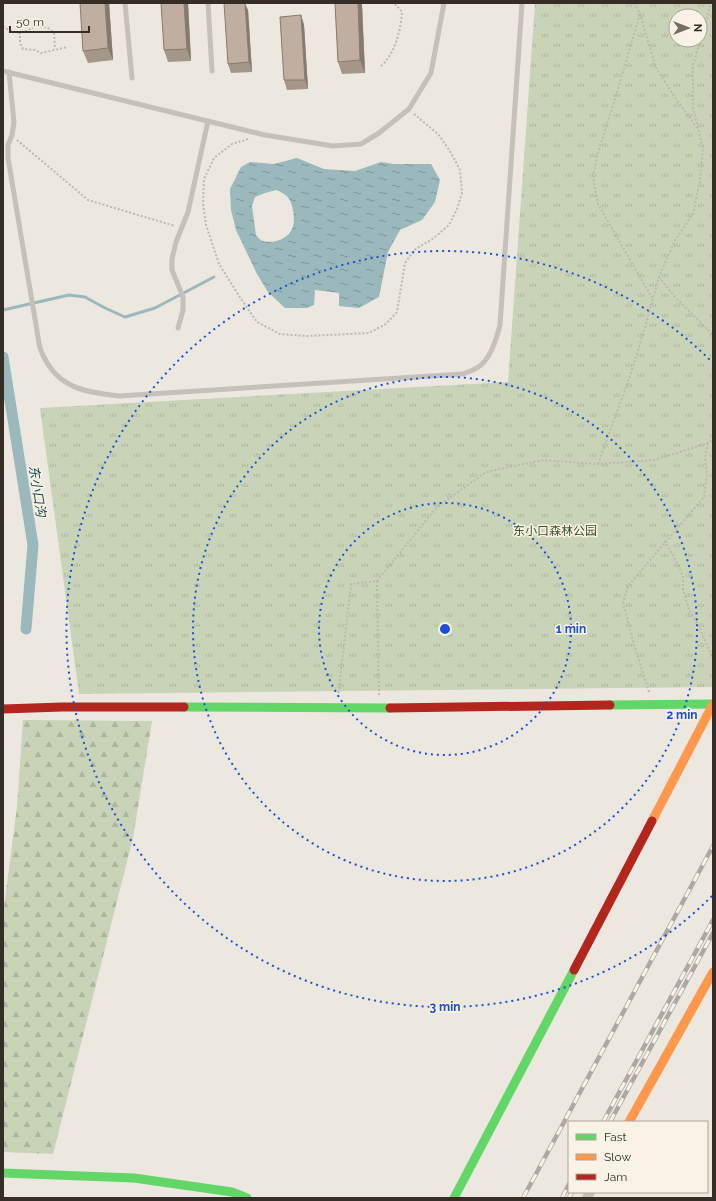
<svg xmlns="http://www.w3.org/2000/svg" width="716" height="1201" viewBox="0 0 716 1201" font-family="Raleway,'Noto Sans SC',sans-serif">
  <defs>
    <pattern id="forest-firs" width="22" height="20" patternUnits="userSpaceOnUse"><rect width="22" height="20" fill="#c9d3b8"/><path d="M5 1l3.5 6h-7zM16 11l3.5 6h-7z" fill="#adb59e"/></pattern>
    <pattern id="park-tufts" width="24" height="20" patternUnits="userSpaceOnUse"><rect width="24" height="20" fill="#c9d3b8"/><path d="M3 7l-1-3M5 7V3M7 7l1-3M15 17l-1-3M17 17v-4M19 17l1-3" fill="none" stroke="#adb59e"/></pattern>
    <pattern id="water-ripples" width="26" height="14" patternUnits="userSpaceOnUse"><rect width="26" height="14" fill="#9bb8bd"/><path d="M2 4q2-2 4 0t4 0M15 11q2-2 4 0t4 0" fill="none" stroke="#7f9699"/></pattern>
  </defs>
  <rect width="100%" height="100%" fill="#ece8df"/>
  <path fill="url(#forest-firs)" d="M23,720L152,721L133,838L53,1154L3,1152V914L17,807Z"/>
  <path fill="url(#park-tufts)" fill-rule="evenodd" d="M535,3H713V687L79,694L40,408L508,382ZM676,16H700V40H676Z"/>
  <path fill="url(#water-ripples)" fill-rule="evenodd" d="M297,158L324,169L355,171L381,162L394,164H431L440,180L435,202L422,220L400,230L388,252L379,297L359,308L339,306V293L315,290L314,305L307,308H285L268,292L257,274L236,230L231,210L230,189L241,167L250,162L274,164ZM276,190C281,192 286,194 289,199C293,205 296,221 292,229C288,239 273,244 263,241C260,240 258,237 256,235L252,206L255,197L265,193Z"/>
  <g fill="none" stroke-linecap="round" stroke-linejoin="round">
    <path stroke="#9bb8bd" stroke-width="3" d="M3,310L69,295L85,297L105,308L125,317L155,308L214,277"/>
    <path stroke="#9bb8bd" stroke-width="11" d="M3,357L33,545L26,629"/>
    <g stroke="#beb8b0" stroke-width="2" stroke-dasharray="2 2" stroke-linecap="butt">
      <path d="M634,3L640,14L656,68L674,96L697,128"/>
      <path d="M640,14L612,109L598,152L593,177L598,204L652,298"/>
      <path d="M3,26L5,28L17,33L26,31L36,26L48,28L54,33L55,49"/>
      <path d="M20,32V43L23,49L35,50L41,53L68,47"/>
      <path d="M381,66C395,54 401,29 402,12L394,3"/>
      <path d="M248,139L232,144L214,158L204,179L203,203L206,225L219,264L241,299L257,322L280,334L307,336L369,333L386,324L397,312L405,263L414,250L434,238L449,225L457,209L462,193L460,170L450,151L438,134L414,114"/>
      <path d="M17,140L88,200L175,226"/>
      <path d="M659,277L675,297L713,335"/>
      <path d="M598,464L630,376L645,327L659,277L675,240L693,214L700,180L703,149L693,108V65L711,3"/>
      <path d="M664,541L673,555L683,576V589L688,607L700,629L713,658"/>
      <path d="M377,581L379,696"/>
      <path d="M649,692L634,645L623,603L628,586L704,497L707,473L705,457L708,443"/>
      <path d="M338,697L351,584L377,581L437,507L486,472L543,460L598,464L655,460L708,443L713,440"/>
    </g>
    <g stroke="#c5c0b8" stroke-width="5">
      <path d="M125,3L132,78"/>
      <path d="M208,3L212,71"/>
      <path d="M3,71L265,135L333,146L361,144L379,133L409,109L431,73L444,3"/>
      <path d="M9,72L14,122L12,135L8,145V158L36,325C38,334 38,345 42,353C57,388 84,392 119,396L463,374C467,372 472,371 475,369C490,362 496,340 500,325L522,3"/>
      <path d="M178,328L183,310V297L172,270V259L176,242L188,212L208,121"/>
    </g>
    <path stroke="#c5c0b8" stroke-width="10" d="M587,1198L590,1192"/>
    <g stroke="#63d668" stroke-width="9">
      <path d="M610,705L713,704"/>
      <path d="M184,707L390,708"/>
      <path d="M3,1173L134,1178L232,1192L247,1198"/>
      <path d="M454,1198L574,970"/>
    </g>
    <g stroke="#ff974d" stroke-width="9">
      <path d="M652,821L713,704"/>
      <path d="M629,1122L713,972"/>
    </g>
    <g stroke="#b3261e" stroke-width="9">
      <path d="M390,708L610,705"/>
      <path d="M3,709L62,707H184"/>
      <path d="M574,970L652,821"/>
    </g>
    <defs>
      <g id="rail">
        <path d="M603,1122L713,920"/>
        <path d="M610,1122L713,933"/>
        <path d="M523,1198L713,846"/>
        <path d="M562,1198L569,1184"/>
        <path d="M569,1198L572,1192"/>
      </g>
    </defs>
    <use href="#rail" stroke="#aca8a2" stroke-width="4.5"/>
    <use href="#rail" stroke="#f9f3e5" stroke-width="3" stroke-dasharray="9" stroke-linecap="butt"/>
  </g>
  <g fill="#a5968a">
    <path d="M109,3L113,60L88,63L83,51Z"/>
    <path d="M188,3L191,61L168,62L164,50Z"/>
    <path d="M335,3H361L362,5L365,73L342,74L338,62Z"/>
    <path d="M248,10L252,72L231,73L228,64Z"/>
    <path d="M301,15L304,25L308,89L287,90L284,80Z"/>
  </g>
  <g fill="#867a70">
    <path d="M105,3H109L113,60L108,48Z"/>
    <path d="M184,3H188L191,61L187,49Z"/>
    <path d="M245,3L248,10L252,72L249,62Z"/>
    <path d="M358,3H361L362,5L365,73L360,60Z"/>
    <path d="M301,15L304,25L308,89L305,80Z"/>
  </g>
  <g fill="#c0aea0" stroke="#867a70">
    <path d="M80,3H105L108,48L83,51Z"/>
    <path d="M161,3H184L187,49L164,50Z"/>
    <path d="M224,3H245L249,62L228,64Z"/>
    <path d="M335,3H358L360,60L338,62Z"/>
    <path d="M301,15L305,80H284L280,17Z"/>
  </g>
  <g fill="none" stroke="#1d4ed8" stroke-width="2" stroke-dasharray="2 4">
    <circle cx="445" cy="629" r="126"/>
    <circle cx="445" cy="629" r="252"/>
    <path d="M712 896A378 378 0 1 1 712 362"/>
  </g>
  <g text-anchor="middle" stroke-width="3" stroke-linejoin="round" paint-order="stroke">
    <g font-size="12" fill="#3e542a" stroke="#f9f3e5">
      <text x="555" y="535">东小口森林公园</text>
    </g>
    <g font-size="13" font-style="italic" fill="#1b4a57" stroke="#f9f3e5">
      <text transform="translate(38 491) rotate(81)" y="5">东小口沟</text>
    </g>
  </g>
  <circle cx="445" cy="629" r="6" fill="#1d4ed8" stroke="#f9f3e5" stroke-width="2"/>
  <g font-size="12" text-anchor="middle" font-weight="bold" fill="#1d4ed8" stroke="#f9f3e5" stroke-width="3" stroke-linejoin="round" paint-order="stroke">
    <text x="571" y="633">1 min</text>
    <text x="682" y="719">2 min</text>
    <text x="445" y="1011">3 min</text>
  </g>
  <rect width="716" height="1201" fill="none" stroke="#352d26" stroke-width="8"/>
  <rect x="568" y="1121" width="140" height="72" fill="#f9f3e5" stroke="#aba499"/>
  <rect x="576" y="1134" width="20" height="6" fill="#63d668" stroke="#aba499"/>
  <text x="604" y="1141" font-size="12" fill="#352d26">Fast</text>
  <rect x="576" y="1154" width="20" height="6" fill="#ff974d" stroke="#aba499"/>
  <text x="604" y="1161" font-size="12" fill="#352d26">Slow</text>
  <rect x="576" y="1174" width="20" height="6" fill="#b3261e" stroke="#aba499"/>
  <text x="604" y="1181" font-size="12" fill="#352d26">Jam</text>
  <g transform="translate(688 28) rotate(90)"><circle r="19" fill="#f9f3e5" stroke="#aba499"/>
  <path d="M0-3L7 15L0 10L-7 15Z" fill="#756e67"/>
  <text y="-6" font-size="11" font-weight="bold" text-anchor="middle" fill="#352d26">N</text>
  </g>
  <path d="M10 26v6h79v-6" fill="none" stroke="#352d26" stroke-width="2"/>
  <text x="16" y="26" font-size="12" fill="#352d26" stroke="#f9f3e5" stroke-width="3" paint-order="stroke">50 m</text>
</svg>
